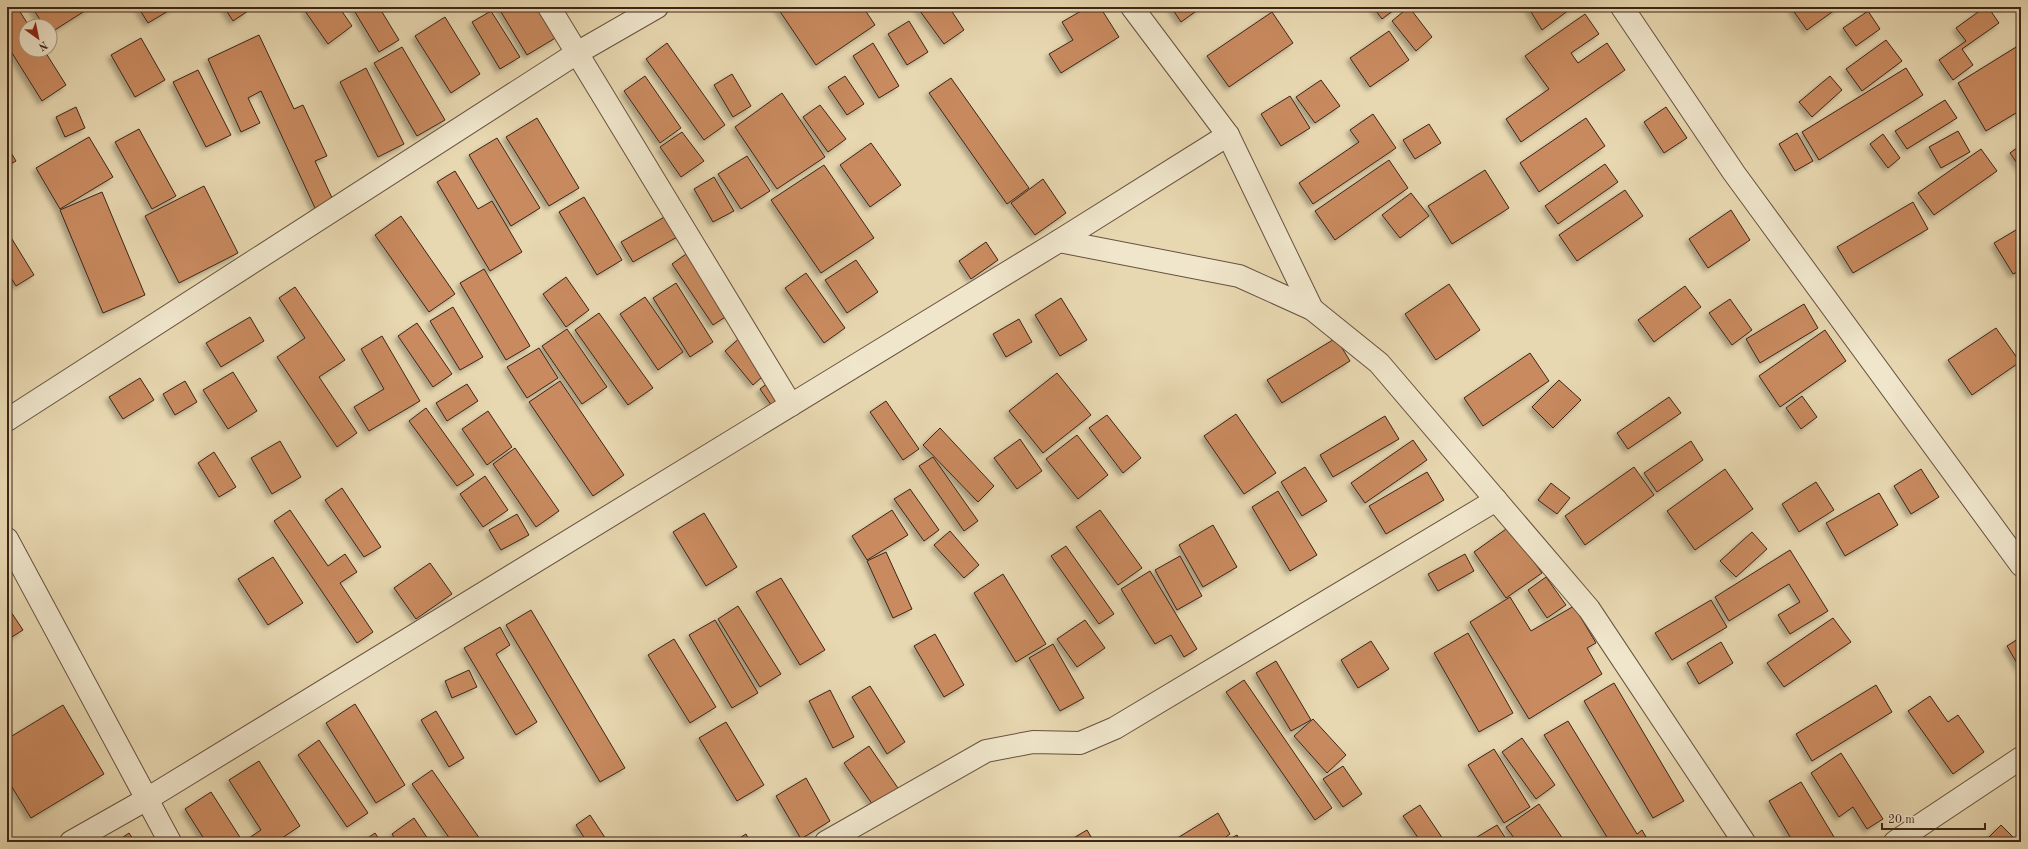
<svg xmlns="http://www.w3.org/2000/svg" width="2028" height="849" viewBox="0 0 2028 849" font-family="'Old Standard TT',serif">
  <defs>
    <filter id="shadow"><feDropShadow dx="-3.5" dy="3.5" stdDeviation="2" flood-color="#0004"/></filter>
  </defs>
  <rect width="100%" height="100%" fill="#e8d8b1"/>
  <filter id="stains"><feTurbulence type="fractalNoise" baseFrequency=".005" numOctaves="4"/><feColorMatrix values="0 0 0 0 .2 0 0 0 0 .09 0 0 0 0 .02 0 0 0 .5 -.17"/></filter>
  <radialGradient id="worn" r=".72"><stop offset=".6" stop-color="#630" stop-opacity="0"/><stop offset="1" stop-color="#630" stop-opacity=".3"/></radialGradient>
  <g fill="#c98a5e" stroke="#3c2519" filter="url(#shadow)">
    <path d="M7,7H17L29,26H26V50H44L66,85L42,101L7,45Z"/>
    <path d="M32,7H91L50,33V26H44Z"/>
    <path d="M138,7H175L148,23Z"/>
    <path d="M224,7H246L248,11L233,21Z"/>
    <path d="M310,7H339L352,26L328,44L305,11Z"/>
    <path d="M352,7H379L399,40L379,52Z"/>
    <path d="M498,7H539L557,37L527,55Z"/>
    <path d="M777,7H863L875,25L816,65Z"/>
    <path d="M917,7H949L964,30L944,44Z"/>
    <path d="M1088,7H1100L1119,37L1061,73L1049,54L1073,40L1062,22Z"/>
    <path d="M1171,7H1202L1181,22Z"/>
    <path d="M1373,7H1398L1382,19Z"/>
    <path d="M1409,7L1432,37L1416,51L1392,21Z"/>
    <path d="M1528,7H1573L1542,30Z"/>
    <path d="M1795,7H1839L1807,30L1792,9Z"/>
    <path d="M1985,7H1988L1999,23L1962,49L1973,65L1953,80L1939,60L1966,41L1956,28Z"/>
    <path d="M491,11L520,57L500,69L472,22Z"/>
    <path d="M1868,11L1880,29L1856,46L1843,28Z"/>
    <path d="M1272,12L1293,43L1229,87L1207,56Z"/>
    <path d="M1585,14L1599,34L1571,53L1578,63L1607,43L1625,70L1521,142L1506,119L1549,89L1525,56Z"/>
    <path d="M445,17L480,74L451,93L415,36Z"/>
    <path d="M909,21L928,52L907,65L888,34Z"/>
    <path d="M1389,31L1409,60L1370,87L1350,58Z"/>
    <path d="M259,35L294,109L303,105L327,156L315,161L333,200L315,208L261,91L248,98L260,123L241,132L208,59Z"/>
    <path d="M141,38L165,80L135,97L111,55Z"/>
    <path d="M1886,40L1902,61L1862,91L1846,69Z"/>
    <path d="M667,43L725,125L704,140L646,59Z"/>
    <path d="M873,43L899,86L879,98L853,56Z"/>
    <path d="M2021,44V110L1986,131L1958,83Z"/>
    <path d="M402,47L445,120L417,136L374,63Z"/>
    <path d="M366,68L404,144L378,157L340,82Z"/>
    <path d="M1906,68L1923,95L1819,160L1802,132Z"/>
    <path d="M198,70L231,135L206,147L173,82Z"/>
    <path d="M732,74L751,106L733,117L714,85Z"/>
    <path d="M645,76L681,128L660,143L624,91Z"/>
    <path d="M845,76L864,104L847,115L828,87Z"/>
    <path d="M1830,76L1842,90L1812,117L1799,102Z"/>
    <path d="M951,78L1029,188L1007,204L929,93Z"/>
    <path d="M1321,80L1340,106L1315,123L1296,97Z"/>
    <path d="M782,93L825,157L777,189L735,127Z"/>
    <path d="M1290,96L1310,128L1281,146L1261,114Z"/>
    <path d="M1945,100L1957,118L1907,149L1895,131Z"/>
    <path d="M820,105L846,139L828,152L803,117Z"/>
    <path d="M76,107L85,128L65,137L56,117Z"/>
    <path d="M1666,107L1687,138L1664,153L1644,122Z"/>
    <path d="M1373,114L1396,148L1313,204L1299,183L1359,142L1350,130Z"/>
    <path d="M537,118L579,188L549,206L506,137Z"/>
    <path d="M1586,118L1605,146L1539,192L1520,163Z"/>
    <path d="M1429,124L1441,143L1415,159L1403,140Z"/>
    <path d="M139,129L176,196L152,209L115,142Z"/>
    <path d="M1958,131L1970,152L1941,168L1929,147Z"/>
    <path d="M682,132L704,161L681,177L660,147Z"/>
    <path d="M1797,133L1813,161L1795,171L1779,144Z"/>
    <path d="M1883,134L1900,158L1888,168L1870,144Z"/>
    <path d="M89,137L113,177L60,209L36,168Z"/>
    <path d="M497,138L540,208L511,226L469,155Z"/>
    <path d="M871,143L901,185L870,207L840,165Z"/>
    <path d="M2021,145V169L2010,153Z"/>
    <path d="M7,146L16,161L7,166Z"/>
    <path d="M1981,149L1997,171L1934,215L1918,193Z"/>
    <path d="M747,156L770,191L741,209L718,174Z"/>
    <path d="M1389,160L1408,188L1335,240L1315,211Z"/>
    <path d="M1605,164L1618,182L1558,224L1545,206Z"/>
    <path d="M824,165L874,238L821,273L771,200Z"/>
    <path d="M1485,170L1509,208L1452,244L1428,206Z"/>
    <path d="M455,171L478,209L492,201L522,252L490,271L437,182Z"/>
    <path d="M714,177L734,211L713,222L694,189Z"/>
    <path d="M1043,179L1066,213L1035,235L1011,203Z"/>
    <path d="M204,186L238,253L179,283L145,216Z"/>
    <path d="M1625,190L1643,216L1577,261L1559,235Z"/>
    <path d="M102,192L145,295L103,313L60,210Z"/>
    <path d="M1411,193L1429,216L1400,238L1382,215Z"/>
    <path d="M584,197L622,260L597,275L559,212Z"/>
    <path d="M1913,202L1928,229L1853,273L1837,247Z"/>
    <path d="M1731,210L1750,240L1708,268L1689,239Z"/>
    <path d="M673,212L686,232L633,262L621,242Z"/>
    <path d="M401,216L455,294L429,312L375,235Z"/>
    <path d="M2021,227V270L2013,274L1994,243Z"/>
    <path d="M7,231L34,275L16,286L7,271Z"/>
    <path d="M986,242L998,260L971,279L959,261Z"/>
    <path d="M689,252L730,314L713,325L672,264Z"/>
    <path d="M856,260L878,292L847,313L825,280Z"/>
    <path d="M484,269L530,346L506,360L460,283Z"/>
    <path d="M806,273L845,328L824,343L785,288Z"/>
    <path d="M566,277L589,310L566,327L543,294Z"/>
    <path d="M676,283L713,342L690,357L653,298Z"/>
    <path d="M1449,284L1480,330L1436,360L1405,314Z"/>
    <path d="M1685,286L1701,307L1654,342L1638,320Z"/>
    <path d="M295,287L345,360L319,377L357,433L337,447L277,357L305,338L279,298Z"/>
    <path d="M645,297L683,352L658,370L620,314Z"/>
    <path d="M1061,298L1087,340L1060,356L1035,315Z"/>
    <path d="M1730,299L1752,330L1732,345L1709,313Z"/>
    <path d="M1804,304L1818,328L1760,363L1746,339Z"/>
    <path d="M453,307L483,357L460,370L430,321Z"/>
    <path d="M599,313L653,388L628,405L575,330Z"/>
    <path d="M250,317L264,341L221,367L206,343Z"/>
    <path d="M1019,319L1032,342L1006,357L993,334Z"/>
    <path d="M417,323L452,374L433,387L398,336Z"/>
    <path d="M1996,328L2020,362L1972,395L1948,360Z"/>
    <path d="M567,329L607,387L582,404L542,346Z"/>
    <path d="M1825,330L1846,361L1780,407L1759,376Z"/>
    <path d="M743,335L771,369L753,385L725,351Z"/>
    <path d="M382,336L420,401L369,431L354,407L384,389L361,349Z"/>
    <path d="M1336,338L1350,361L1282,403L1267,380Z"/>
    <path d="M539,348L558,378L527,398L507,367Z"/>
    <path d="M1530,353L1549,381L1483,426L1464,398Z"/>
    <path d="M233,372L257,411L228,429L203,390Z"/>
    <path d="M1057,373L1091,415L1043,453L1009,411Z"/>
    <path d="M780,374L793,391L772,406L760,389Z"/>
    <path d="M140,378L154,400L123,419L109,397Z"/>
    <path d="M1559,380L1581,400L1553,428L1532,407Z"/>
    <path d="M185,381L197,402L175,415L163,394Z"/>
    <path d="M560,381L624,475L593,496L529,402Z"/>
    <path d="M467,384L478,401L447,421L436,403Z"/>
    <path d="M1802,396L1817,417L1801,429L1786,408Z"/>
    <path d="M1669,397L1681,413L1628,449L1617,433Z"/>
    <path d="M886,401L919,449L903,460L870,412Z"/>
    <path d="M426,408L474,475L457,486L409,421Z"/>
    <path d="M488,411L512,447L487,465L462,429Z"/>
    <path d="M1236,414L1276,473L1244,494L1204,436Z"/>
    <path d="M1107,415L1141,458L1123,473L1089,428Z"/>
    <path d="M1385,416L1399,439L1333,477L1320,455Z"/>
    <path d="M940,428L994,486L978,502L923,445Z"/>
    <path d="M1077,435L1108,475L1078,499L1046,459Z"/>
    <path d="M1020,439L1042,471L1017,489L994,458Z"/>
    <path d="M1413,440L1427,460L1365,503L1351,483Z"/>
    <path d="M280,441L301,477L272,494L251,458Z"/>
    <path d="M1691,441L1703,460L1657,492L1644,473Z"/>
    <path d="M515,448L559,511L536,527L493,464Z"/>
    <path d="M214,452L236,487L219,497L198,463Z"/>
    <path d="M933,457L978,521L964,531L919,466Z"/>
    <path d="M1305,467L1327,501L1302,516L1281,482Z"/>
    <path d="M1634,467L1654,495L1585,545L1565,516Z"/>
    <path d="M1725,469L1753,509L1695,550L1667,511Z"/>
    <path d="M1921,469L1939,497L1911,514L1894,486Z"/>
    <path d="M1427,472L1444,500L1386,534L1369,506Z"/>
    <path d="M485,476L508,510L483,527L460,494Z"/>
    <path d="M1816,482L1834,510L1799,532L1782,504Z"/>
    <path d="M1551,483L1570,498L1557,514L1538,500Z"/>
    <path d="M342,488L381,547L364,557L325,500Z"/>
    <path d="M910,489L939,530L924,541L894,499Z"/>
    <path d="M1278,491L1317,555L1290,571L1252,507Z"/>
    <path d="M1879,493L1898,525L1845,556L1826,523Z"/>
    <path d="M290,510L328,566L345,554L357,572L340,583L373,632L357,643L274,521Z"/>
    <path d="M892,510L908,535L867,560L852,536Z"/>
    <path d="M1100,510L1142,568L1118,585L1076,527Z"/>
    <path d="M704,513L737,567L706,586L673,532Z"/>
    <path d="M517,514L529,535L501,550L489,530Z"/>
    <path d="M1213,525L1237,567L1203,587L1179,545Z"/>
    <path d="M1509,527L1542,573L1506,598L1474,552Z"/>
    <path d="M950,531L979,565L964,578L934,545Z"/>
    <path d="M1752,532L1767,549L1736,577L1720,561Z"/>
    <path d="M1066,546L1114,614L1099,624L1051,556Z"/>
    <path d="M1790,550L1828,611L1790,634L1778,615L1800,602L1789,584L1729,621L1715,597Z"/>
    <path d="M886,552L912,609L893,618L867,561Z"/>
    <path d="M1465,554L1474,571L1438,591L1428,574Z"/>
    <path d="M1180,556L1202,596L1177,610L1155,570Z"/>
    <path d="M273,557L303,603L268,625L238,579Z"/>
    <path d="M430,563L452,594L416,619L394,588Z"/>
    <path d="M1150,571L1197,649L1184,657L1171,635L1155,644L1121,589Z"/>
    <path d="M1003,574L1046,644L1016,662L974,593Z"/>
    <path d="M1546,577L1566,605L1547,618L1528,590Z"/>
    <path d="M781,578L825,650L800,665L756,592Z"/>
    <path d="M1510,597L1531,631L1574,606L1596,643L1587,648L1602,674L1529,719L1470,622Z"/>
    <path d="M1711,600L1727,627L1672,660L1655,633Z"/>
    <path d="M7,606L23,630L7,640Z"/>
    <path d="M738,606L781,674L760,687L718,619Z"/>
    <path d="M531,610L625,768L600,782L506,625Z"/>
    <path d="M1833,618L1851,642L1784,687L1767,663Z"/>
    <path d="M715,620L758,693L732,708L689,635Z"/>
    <path d="M1085,620L1105,648L1077,667L1057,639Z"/>
    <path d="M500,627L510,645L496,654L537,722L516,735L464,648Z"/>
    <path d="M1468,633L1513,713L1479,732L1434,653Z"/>
    <path d="M935,634L964,685L944,697L914,646Z"/>
    <path d="M2021,637V670L2007,646Z"/>
    <path d="M674,639L716,707L690,723L648,655Z"/>
    <path d="M1371,641L1389,669L1358,688L1341,660Z"/>
    <path d="M1721,642L1733,663L1699,684L1687,663Z"/>
    <path d="M1053,644L1084,698L1060,711L1029,658Z"/>
    <path d="M1276,661L1311,720L1291,731L1256,673Z"/>
    <path d="M469,670L477,687L452,698L445,681Z"/>
    <path d="M1244,680L1332,808L1315,820L1226,692Z"/>
    <path d="M1614,683L1684,801L1653,818L1584,701Z"/>
    <path d="M1876,685L1892,712L1812,761L1796,734Z"/>
    <path d="M870,686L905,742L887,754L852,697Z"/>
    <path d="M830,690L854,737L833,748L809,701Z"/>
    <path d="M1930,696L1948,722L1958,715L1984,752L1953,774L1908,711Z"/>
    <path d="M355,704L405,785L376,803L326,723Z"/>
    <path d="M63,705L104,774L31,818L7,779V739Z"/>
    <path d="M436,711L464,758L449,767L421,720Z"/>
    <path d="M1313,719L1346,755L1327,773L1294,736Z"/>
    <path d="M1568,721L1637,834L1642,830L1649,842H1610L1544,735Z"/>
    <path d="M726,722L764,785L737,801L699,738Z"/>
    <path d="M1522,738L1555,785L1536,799L1502,752Z"/>
    <path d="M319,740L368,813L347,827L298,755Z"/>
    <path d="M869,746L902,794L877,811L844,763Z"/>
    <path d="M1494,749L1530,807L1504,823L1468,765Z"/>
    <path d="M1841,753L1883,819L1867,829L1853,807L1839,817L1811,773Z"/>
    <path d="M259,761L300,826L276,842H206L185,809L211,792L243,842L261,830L229,780Z"/>
    <path d="M1343,766L1362,794L1343,807L1323,779Z"/>
    <path d="M432,770L482,842H452L412,784Z"/>
    <path d="M806,778L830,821L801,839L776,796Z"/>
    <path d="M1801,782L1837,842H1793L1769,801Z"/>
    <path d="M1539,804L1565,842H1517L1506,827Z"/>
    <path d="M1420,805L1443,839L1439,842H1421L1403,816Z"/>
    <path d="M1218,813L1230,834L1219,842H1171Z"/>
    <path d="M590,815L608,842H587L576,825Z"/>
    <path d="M414,818L430,842H397L392,834Z"/>
    <path d="M1497,825L1508,842H1469Z"/>
    <path d="M2001,825L2018,842H1984Z"/>
    <path d="M1087,830L1094,842H1067Z"/>
    <path d="M129,833L135,842H116Z"/>
    <path d="M375,833L381,842H362Z"/>
    <path d="M746,834L750,842H733Z"/>
    <path d="M1237,835L1241,842H1224Z"/>
  </g>
  <g fill="none" stroke-linecap="round" stroke-linejoin="round">
    <defs>
      <g id="minor">
        <path d="M549,7L791,405"/>
        <path d="M1132,7L1228,135L1312,309"/>
        <path d="M1622,7L1734,173L2021,565"/>
        <path d="M1059,241L1239,276L1312,309L1379,363L1589,609L1744,842"/>
        <path d="M7,420L577,53L657,7"/>
        <path d="M7,539L170,842"/>
        <path d="M71,842L147,799L1059,241L1228,135"/>
        <path d="M826,842L986,751L1033,742L1080,743L1115,728L1496,500"/>
        <path d="M1895,842L2021,758"/>
      </g>
    </defs>
    <use href="#minor" stroke="#67523f" stroke-width="24"/>
    <use href="#minor" stroke="#f0e6cc" stroke-width="22"/>
  </g>
  <rect width="2028" height="849" fill="none" stroke="#e8d8b1" stroke-width="24"/>
  <rect x="8" y="8" width="2012" height="833" fill="none" stroke="#3c2519" stroke-width="2"/>
  <rect x="12" y="12" width="2004" height="825" fill="none" stroke="#3c2519"/>
  <g transform="translate(38 38) rotate(147)"><circle r="19" fill="#f0e6cc" stroke="#a89984"/>
  <path d="M0-3L7 15L0 10L-7 15Z" fill="#8f2418"/>
  <text y="-6" font-size="11" font-weight="bold" text-anchor="middle" fill="#3c2519">N</text>
  </g>
  <path d="M1882 823v6h103v-6" fill="none" stroke="#3c2519" stroke-width="2"/>
  <text x="1888" y="823" font-size="12" fill="#3c2519" stroke="#f0e6cc" stroke-width="3" paint-order="stroke">20 m</text>
  <rect width="100%" height="100%" filter="url(#stains)"/>
  <rect width="100%" height="100%" fill="url(#worn)"/>
</svg>
